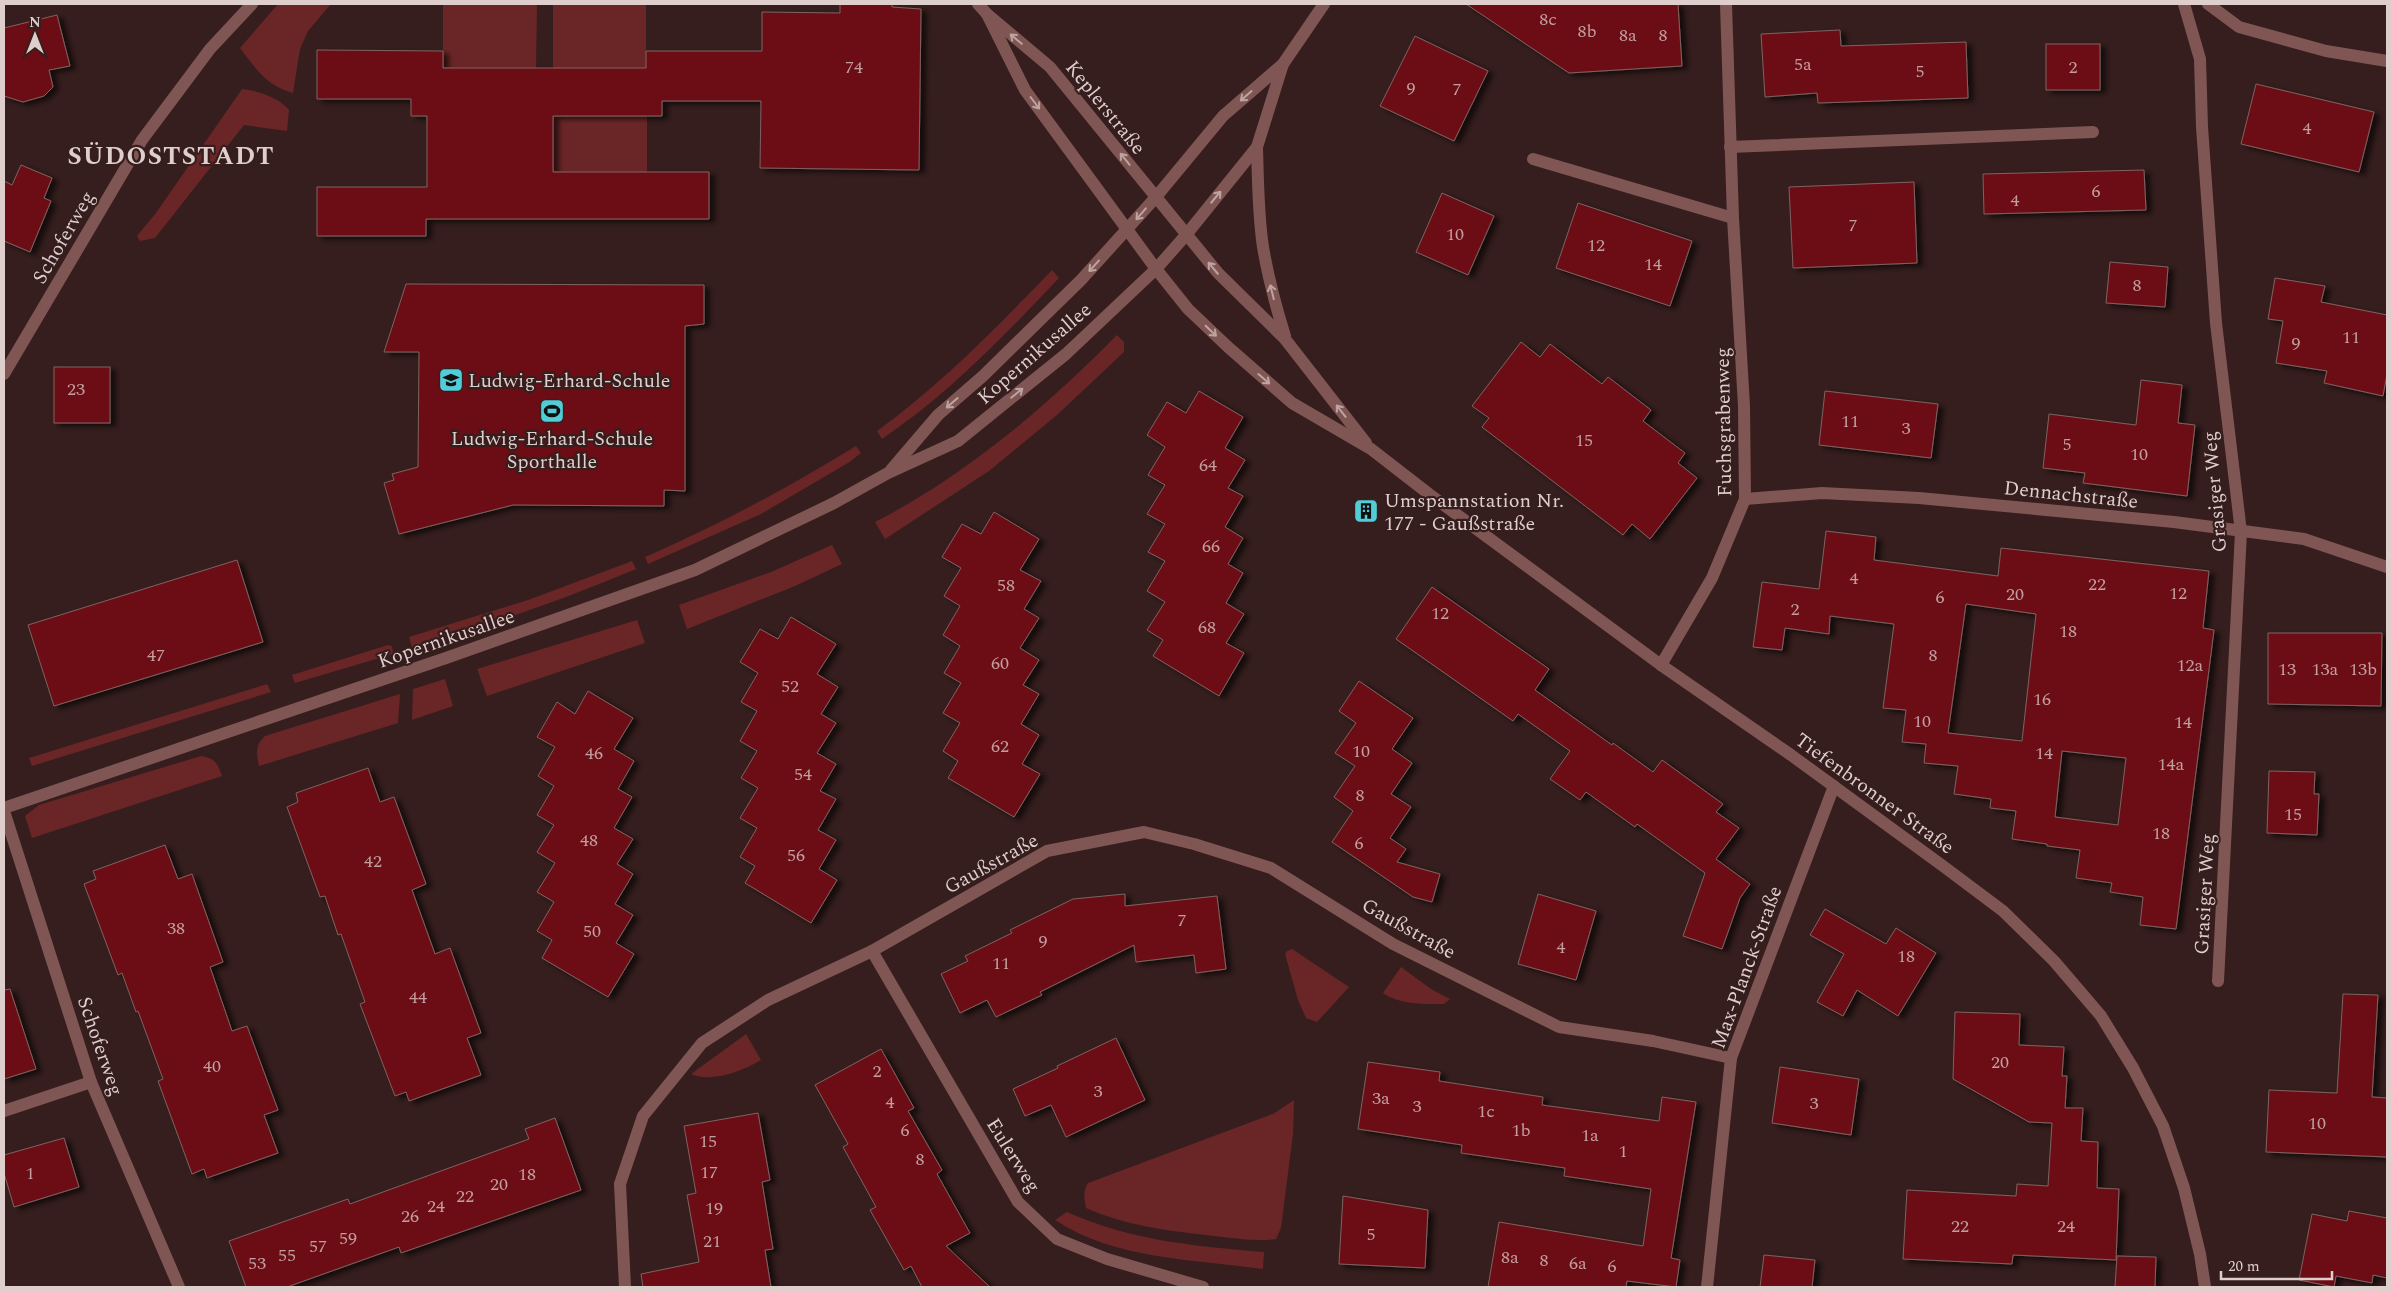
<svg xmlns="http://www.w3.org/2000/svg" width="2391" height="1291" viewBox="0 0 2391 1291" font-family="Spectral,serif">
  <defs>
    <filter id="shadow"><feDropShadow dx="5.5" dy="3" stdDeviation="2.5" flood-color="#0009"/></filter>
  </defs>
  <rect width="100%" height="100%" fill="#351e1d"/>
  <g fill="#6a2626">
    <path d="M278,4H331L308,31L300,49L293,93C267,86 256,69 240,48Z"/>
    <path d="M443,4H537L536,69L443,68Z"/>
    <rect x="553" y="4" width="93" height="64"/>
    <path d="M242,89C258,91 279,97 289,110L287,131L244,125L155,238L140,241L137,236L156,213Z"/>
    <rect x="553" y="116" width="94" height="56"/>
    <path d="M1052,270L1059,278C1004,336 949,394 882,439L877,431C942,384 996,328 1052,270Z"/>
    <path d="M1117,335L1124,342V352L1057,415L989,471L885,539L875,522C966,475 1045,408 1117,335Z"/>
    <path d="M856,446L861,453L848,463L761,514L648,564L645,557C718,525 788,488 856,446Z"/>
    <path d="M832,545L842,564L795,586L687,629L679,605L771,572Z"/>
    <path d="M632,561L636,569C563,600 488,625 412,648L409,637L528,600Z"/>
    <path d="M637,620L645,643L487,696L477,669Z"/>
    <path d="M388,645L392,646L393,654L295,683L292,675Z"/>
    <path d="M445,679L453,706L412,720L413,689Z"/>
    <path d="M267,684L271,692L32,766L29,758Z"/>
    <path d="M400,694L398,723L259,766C256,752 255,746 265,736Z"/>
    <path d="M201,756C215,758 218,764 222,776L32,838L25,816L39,805Z"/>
    <path d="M1292,949L1349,987L1317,1022L1306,1018L1298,1000L1285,954L1287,951Z"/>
    <path d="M1401,967L1431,989L1450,999L1444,1004C1423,1004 1400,1005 1383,993Z"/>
    <path d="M746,1034L761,1060C743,1071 711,1083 691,1074Z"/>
    <path d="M1294,1100L1293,1134L1281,1228L1276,1239C1256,1242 1234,1238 1214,1236C1169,1231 1127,1226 1086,1208C1084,1198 1083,1191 1088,1183L1273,1114Z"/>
    <path d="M1067,1212C1133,1241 1193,1246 1264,1252L1263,1269C1193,1259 1116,1260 1055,1220Z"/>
  </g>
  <g fill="#6c0f17" stroke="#7e6260" fill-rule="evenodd" filter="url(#shadow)">
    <path d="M840,4H892V7L921,9L919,170L760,168L761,101H662V116H553V172H709V219H426V236H317V187H427V116H411V99H317V50L443,51V68H646V51H762V12L840,13Z"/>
    <path d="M1466,4H1678L1682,66L1569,73Z"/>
    <path d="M57,15L70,66L49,70L53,87L44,96L23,102L4,96V28Z"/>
    <path d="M1840,30L1841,46L1966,42L1968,98L1818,103L1817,93L1765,97L1761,34Z"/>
    <path d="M1415,36L1488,71L1454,141L1380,106Z"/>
    <rect x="2046" y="44" width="54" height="46"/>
    <path d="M2256,84L2374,112L2359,172L2241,144Z"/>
    <path d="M21,165L52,178L44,198L51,201L30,252L4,241V181L12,185Z"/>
    <path d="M2144,170L2146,210L1984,214L1983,174Z"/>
    <path d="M1914,182L1917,263L1793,268L1789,187Z"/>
    <path d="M1442,193L1494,216L1468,275L1416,252Z"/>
    <path d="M1578,203L1692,241L1670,306L1556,268Z"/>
    <path d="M2110,262L2168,267L2165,307L2106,303Z"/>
    <path d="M2275,278L2325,286L2321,302L2387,315V374L2383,396L2324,383L2327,371L2276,363L2283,321L2268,319Z"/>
    <path d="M406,284L704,285V324L685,326V491L664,490V506L513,505L399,534L384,483L394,480L392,474L418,467L419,352H384Z"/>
    <path d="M1521,342L1540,357L1550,344L1602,384L1608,377L1651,410L1643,421L1685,453L1678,463L1697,478L1650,539L1632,524L1623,535L1482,427L1489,418L1472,406Z"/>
    <rect x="54" y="367" width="56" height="56"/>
    <path d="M2141,380L2182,385L2178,423L2195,425L2187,496L2083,483L2085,473L2043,468L2049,414L2136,425Z"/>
    <path d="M1199,391L1243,417L1225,448L1245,460L1228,488L1243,496L1225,527L1243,538L1228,564L1243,573L1226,603L1244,614L1226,643L1244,653L1219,696L1153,656L1163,640L1147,630L1165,602L1147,591L1165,561L1148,552L1165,524L1147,514L1165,485L1148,475L1165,447L1147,435L1167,402L1186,413Z"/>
    <path d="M1825,391L1938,404L1931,458L1819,445Z"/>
    <path d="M994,512L1039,539L1020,570L1041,581L1024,609L1039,618L1020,648L1039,660L1023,685L1039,694L1021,724L1039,735L1022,764L1040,774L1014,817L948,778L958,761L943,751L960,723L943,713L961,683L944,673L960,646L943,635L960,606L944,596L961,568L942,557L962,524L981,534Z"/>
    <path d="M1826,531L1876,537L1874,560L1998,576L2001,548L2209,571L2203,628L2214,630L2176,929L2140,925L2143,897L2110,892L2112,883L2076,878L2080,850L2047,846V844L2012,839L2016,811L1990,808L1991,799L1954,794L1958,766L1924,763L1926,744L1902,742L1906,710L1883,708L1894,624L1830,616L1829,634L1785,628L1782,650L1753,647L1762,582L1819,589ZM1966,604L2036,614L2022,741L1948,733ZM2062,751L2126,758L2118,825L2055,817Z"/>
    <path d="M237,560L263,642L54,706L28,625Z"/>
    <path d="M1432,587L1549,669L1535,690L1612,745L1613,743L1653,772L1662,760L1723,804L1716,812L1739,828L1716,859L1750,884L1740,898L1722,949L1683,936L1705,873L1637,824L1635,827L1586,792L1580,800L1550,779L1570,751L1518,714L1513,721L1396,639Z"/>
    <path d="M791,617L836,644L817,674L838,687L821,714L836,723L817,753L836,764L820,791L836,799L818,830L836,840L819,869L837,880L811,923L745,883L755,866L740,857L757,828L740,818L758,788L741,778L757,751L740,741L757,711L741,702L758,673L740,662L760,629L778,639Z"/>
    <path d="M2268,633H2382L2381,706L2268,704Z"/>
    <path d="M1359,681L1413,718L1392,749L1412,763L1391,794L1411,807L1390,838L1406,849L1397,862L1440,874L1432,902L1413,897L1332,842L1353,811L1334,797L1355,766L1335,753L1356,723L1339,711Z"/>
    <path d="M588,691L633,718L614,749L634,761L618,789L632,797L614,828L633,839L617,864L633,874L615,904L633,915L616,943L634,954L608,997L542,958L552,940L537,931L554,902L537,892L555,863L537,852L554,825L537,815L554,786L538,776L555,747L537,737L557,702L575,714Z"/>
    <path d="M368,768L380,802L394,797L426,884L412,890L435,954L450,948L481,1033L467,1038L481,1075L409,1101L406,1092L395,1096L360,1004L365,1002L341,934L338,935L325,896L320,897L287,807L298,802L296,793Z"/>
    <path d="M2269,771L2315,772L2314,794H2319L2317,835L2267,833Z"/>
    <path d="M165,845L178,879L192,874L223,962L210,967L232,1031L247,1026L278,1110L264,1115L278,1153L207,1178L204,1169L192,1174L158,1081L163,1079L138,1011L136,1012L122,973L118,975L84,884L96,879L93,871Z"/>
    <path d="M1125,894V906L1217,896L1226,969L1196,973L1194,955L1136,962L1134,945L1040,992L1042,995L996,1017L987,1000L960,1013L941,974L968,961L965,956L1012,933L1010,930L1073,899Z"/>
    <path d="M1538,894L1596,911L1576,980L1518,964Z"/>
    <path d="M1825,909L1886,944L1896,928L1936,953L1898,1016L1857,990L1843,1016L1817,1002L1844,954L1810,935Z"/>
    <path d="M10,989L36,1069L4,1079V990Z"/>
    <path d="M2343,994L2378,995L2372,1097L2387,1098V1157L2266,1152L2269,1090L2337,1093Z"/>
    <path d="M1955,1012L2020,1014L2019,1045L2064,1047L2062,1076H2067L2065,1108H2083L2081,1141L2098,1142L2097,1188L2119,1189L2116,1260L2013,1255L2012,1264L1903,1259L1907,1190L2016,1196L2017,1184L2048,1186L2052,1123L2029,1122L1953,1079Z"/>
    <path d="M1116,1038L1145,1100L1066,1137L1051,1105L1025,1116L1013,1089L1058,1068L1057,1066Z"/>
    <path d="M881,1049L914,1108L908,1111L942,1170L937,1174L970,1233L946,1246L990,1287H922L911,1266L904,1270L870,1210L876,1207L843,1147L848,1144L815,1085Z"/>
    <path d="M1368,1062L1440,1072L1439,1081L1543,1097L1542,1105L1659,1121L1662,1097L1696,1102L1671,1258L1680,1260L1676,1287L1627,1281L1626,1287H1488L1499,1222L1643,1246L1651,1189L1564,1176L1565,1168L1461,1153L1462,1145L1358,1129Z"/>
    <path d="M1780,1067L1859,1079L1851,1135L1772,1123Z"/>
    <path d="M758,1113L770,1180L762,1182L773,1249L765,1250L771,1287H643L641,1274L699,1262L687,1195L696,1193L684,1126Z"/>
    <path d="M555,1118L581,1190L401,1253L399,1247L287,1287H246L229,1241L348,1199L350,1204L529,1139L525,1129Z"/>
    <path d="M64,1138L79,1187L14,1207L4,1173V1155Z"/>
    <path d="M1343,1196L1428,1210L1425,1268L1339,1264Z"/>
    <path d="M2349,1211L2387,1218V1278L2373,1275L2372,1283L2336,1276L2334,1287L2299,1280L2312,1214L2347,1221Z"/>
    <path d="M1764,1255L1815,1260L1812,1287H1760Z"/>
    <path d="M2117,1256L2156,1257L2155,1287H2115Z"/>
  </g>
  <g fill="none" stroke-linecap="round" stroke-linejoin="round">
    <g stroke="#805654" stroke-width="12">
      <path d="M978,4L987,14L1050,67L1218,273L1285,339L1366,443"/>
      <path d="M2184,4L2200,59L2202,127L2216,323L2241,532L2218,981"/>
      <path d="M2208,4L2239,27L2326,51L2387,61"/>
      <path d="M987,14L1025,90L1156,269L1188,309L1228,347L1292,403L1371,449L1429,494L1661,665L1791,755L1943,866L2003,911L2054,961L2101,1016L2133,1068L2163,1126L2184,1188L2200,1254L2205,1287"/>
      <path d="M1257,147C1258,180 1258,214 1263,247C1268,277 1276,307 1285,336"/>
      <path d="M1730,147L2093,132"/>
      <path d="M1533,159L1733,218"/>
      <path d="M4,374L142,140L210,49L252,4"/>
      <path d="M891,470L938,415L983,376L1081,280L1156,197L1223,116L1283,64L1324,4"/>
      <path d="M1745,499L1822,493L1919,498L2174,522L2304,539L2387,567"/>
      <path d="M1661,665L1712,578L1745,499L1744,406L1733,218L1726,4"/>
      <path d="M4,808L446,658L695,570L834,503L888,473L958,441L1066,354L1156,269L1186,235L1257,147L1283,64"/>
      <path d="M4,811L91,1082L179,1287"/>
      <path d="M872,951L1018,1202L1057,1239L1107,1259L1203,1287"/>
      <path d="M4,1111L91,1082"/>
      <path d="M625,1287L620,1184L643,1116L702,1043L768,1000L872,951L1047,851L1144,832L1194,844L1271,868L1393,944L1559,1027L1653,1041L1731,1058"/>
      <path d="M1707,1287L1731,1058L1834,786"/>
    </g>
  </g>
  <defs><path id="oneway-shaft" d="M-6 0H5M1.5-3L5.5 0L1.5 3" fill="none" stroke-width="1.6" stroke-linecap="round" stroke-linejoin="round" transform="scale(1.25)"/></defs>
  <g stroke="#bda4a2">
    <use href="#oneway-shaft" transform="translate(1016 39) rotate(-140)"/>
    <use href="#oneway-shaft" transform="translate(1246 96) rotate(139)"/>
    <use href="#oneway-shaft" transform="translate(1035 103) rotate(53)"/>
    <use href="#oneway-shaft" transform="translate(1125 159) rotate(-129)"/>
    <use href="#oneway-shaft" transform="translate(1216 197) rotate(-50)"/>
    <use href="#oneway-shaft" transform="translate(1141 214) rotate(131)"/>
    <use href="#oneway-shaft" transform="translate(1094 266) rotate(132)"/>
    <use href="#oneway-shaft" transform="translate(1213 268) rotate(-130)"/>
    <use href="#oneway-shaft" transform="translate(1272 292) rotate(-104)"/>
    <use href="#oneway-shaft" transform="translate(1211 331) rotate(44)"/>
    <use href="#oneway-shaft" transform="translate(1264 379) rotate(41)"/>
    <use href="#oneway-shaft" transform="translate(1017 393) rotate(-39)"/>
    <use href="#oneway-shaft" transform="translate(952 403) rotate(139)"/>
    <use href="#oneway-shaft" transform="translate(1341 411) rotate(-128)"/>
  </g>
  <defs>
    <symbol id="school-square" viewBox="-11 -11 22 22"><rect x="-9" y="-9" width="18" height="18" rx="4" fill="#52ccd6" stroke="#351e1d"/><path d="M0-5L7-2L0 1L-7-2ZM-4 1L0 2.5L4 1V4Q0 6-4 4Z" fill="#111"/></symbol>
    <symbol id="stadium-square" viewBox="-11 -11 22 22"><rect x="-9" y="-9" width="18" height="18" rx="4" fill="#52ccd6" stroke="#351e1d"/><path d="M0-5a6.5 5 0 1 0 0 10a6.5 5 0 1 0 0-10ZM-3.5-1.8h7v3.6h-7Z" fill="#111"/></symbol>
    <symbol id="building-square" viewBox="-11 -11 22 22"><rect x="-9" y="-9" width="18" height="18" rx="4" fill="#52ccd6" stroke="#351e1d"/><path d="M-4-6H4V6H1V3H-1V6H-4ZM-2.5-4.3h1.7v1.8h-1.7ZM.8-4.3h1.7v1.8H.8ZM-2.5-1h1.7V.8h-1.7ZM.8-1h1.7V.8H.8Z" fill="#111"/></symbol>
  </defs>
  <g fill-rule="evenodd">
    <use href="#school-square" x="437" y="366" width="28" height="28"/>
    <use href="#stadium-square" x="538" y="397" width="28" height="28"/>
    <use href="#building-square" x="1352" y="497" width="28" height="28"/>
  </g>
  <g text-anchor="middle" stroke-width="4.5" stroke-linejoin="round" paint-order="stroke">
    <g font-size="18" fill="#c29e9f">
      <text x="1548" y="25">8c</text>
      <text x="1587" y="37">8b</text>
      <text x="1628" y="41">8a</text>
      <text x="1663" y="41">8</text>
      <text x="1803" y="70">5a</text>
      <text x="854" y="73">74</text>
      <text x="2073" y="73">2</text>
      <text x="1920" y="77">5</text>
      <text x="1411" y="94">9</text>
      <text x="1457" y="95">7</text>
      <text x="2307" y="134">4</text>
      <text x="2096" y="197">6</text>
      <text x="2015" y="206">4</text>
      <text x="1853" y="231">7</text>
      <text x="1455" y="240">10</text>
      <text x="1596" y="251">12</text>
      <text x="1653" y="270">14</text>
      <text x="2137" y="291">8</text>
      <text x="2351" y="343">11</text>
      <text x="2296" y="349">9</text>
      <text x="76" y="395">23</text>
      <text x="1850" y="427">11</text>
      <text x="1906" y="434">3</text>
      <text x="1584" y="446">15</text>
      <text x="2067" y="450">5</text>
      <text x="2139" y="460">10</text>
      <text x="1208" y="471">64</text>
      <text x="1211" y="552">66</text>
      <text x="1854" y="584">4</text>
      <text x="2097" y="590">22</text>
      <text x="1006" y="591">58</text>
      <text x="2178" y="599">12</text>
      <text x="2015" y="600">20</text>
      <text x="1940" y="603">6</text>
      <text x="1795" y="615">2</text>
      <text x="1440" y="619">12</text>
      <text x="1207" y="633">68</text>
      <text x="2068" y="637">18</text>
      <text x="156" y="661">47</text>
      <text x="1933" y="661">8</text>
      <text x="1000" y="669">60</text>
      <text x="2190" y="671">12a</text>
      <text x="2287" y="675">13</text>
      <text x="2325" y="675">13a</text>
      <text x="2363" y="675">13b</text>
      <text x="790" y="692">52</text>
      <text x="2042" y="705">16</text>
      <text x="1922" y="727">10</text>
      <text x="2183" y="728">14</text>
      <text x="1000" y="752">62</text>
      <text x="1361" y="757">10</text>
      <text x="594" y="759">46</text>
      <text x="2044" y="759">14</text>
      <text x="2171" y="770">14a</text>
      <text x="803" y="780">54</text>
      <text x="1360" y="801">8</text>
      <text x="2293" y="820">15</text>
      <text x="2161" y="839">18</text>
      <text x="589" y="846">48</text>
      <text x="1359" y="849">6</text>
      <text x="796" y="861">56</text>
      <text x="373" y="867">42</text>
      <text x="1182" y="926">7</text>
      <text x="176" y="934">38</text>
      <text x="592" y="937">50</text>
      <text x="1043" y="947">9</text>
      <text x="1561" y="953">4</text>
      <text x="1906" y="962">18</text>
      <text x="1001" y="969">11</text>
      <text x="418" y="1003">44</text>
      <text x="2000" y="1068">20</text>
      <text x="212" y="1072">40</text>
      <text x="877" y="1077">2</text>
      <text x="1098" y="1097">3</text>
      <text x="1381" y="1104">3a</text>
      <text x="890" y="1108">4</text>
      <text x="1814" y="1109">3</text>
      <text x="1417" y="1112">3</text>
      <text x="1486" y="1117">1c</text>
      <text x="2317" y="1129">10</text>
      <text x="905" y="1136">6</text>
      <text x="1521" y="1136">1b</text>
      <text x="1590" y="1141">1a</text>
      <text x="708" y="1147">15</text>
      <text x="1623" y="1157">1</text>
      <text x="920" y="1165">8</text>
      <text x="709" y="1178">17</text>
      <text x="30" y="1179">1</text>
      <text x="527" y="1180">18</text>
      <text x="499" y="1190">20</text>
      <text x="465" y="1202">22</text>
      <text x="436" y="1212">24</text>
      <text x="714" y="1214">19</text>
      <text x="410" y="1222">26</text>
      <text x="1960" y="1232">22</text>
      <text x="2066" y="1232">24</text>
      <text x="1371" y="1240">5</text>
      <text x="348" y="1244">59</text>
      <text x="712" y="1247">21</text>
      <text x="318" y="1252">57</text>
      <text x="287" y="1261">55</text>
      <text x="1510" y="1263">8a</text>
      <text x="1544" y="1266">8</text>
      <text x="257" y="1269">53</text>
      <text x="1578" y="1269">6a</text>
      <text x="1612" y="1272">6</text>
    </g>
    <g font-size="20" fill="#dececc" stroke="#351e1d">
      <text transform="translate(1106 107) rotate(51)" y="7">Keplerstraße</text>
      <text transform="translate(63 237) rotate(-60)" y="7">Schoferweg</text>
      <text transform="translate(1034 353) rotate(-41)" y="7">Kopernikusallee</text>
      <text transform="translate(1723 422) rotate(-91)" y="7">Fuchsgrabenweg</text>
      <text transform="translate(2214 492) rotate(-95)" y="7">Grasiger Weg</text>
      <text transform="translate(2071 494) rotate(6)" y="7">Dennachstraße</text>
      <text transform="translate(446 638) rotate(-19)" y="7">Kopernikusallee</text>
      <text transform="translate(1875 793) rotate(36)" y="7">Tiefenbronner Straße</text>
      <text transform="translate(991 863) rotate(-29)" y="7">Gaußstraße</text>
      <text transform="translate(2204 894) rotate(-87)" y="7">Grasiger Weg</text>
      <text transform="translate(1409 928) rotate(29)" y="7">Gaußstraße</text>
      <text transform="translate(1746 967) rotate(-70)" y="7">Max-Planck-Straße</text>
      <text transform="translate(101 1046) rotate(71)" y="7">Schoferweg</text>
      <text transform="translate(1014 1155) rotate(58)" y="7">Eulerweg</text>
    </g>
    <g font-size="20" fill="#dececc" stroke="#351e1d" text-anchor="start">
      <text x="468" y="387">Ludwig-Erhard-Schule</text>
      <text x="552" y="445" text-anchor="middle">Ludwig-Erhard-Schule<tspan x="552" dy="23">Sporthalle</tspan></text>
      <text x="1384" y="507">Umspannstation Nr.<tspan x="1384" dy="23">177 - Gaußstraße</tspan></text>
    </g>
    <g font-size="25" font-weight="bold" letter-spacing="1" fill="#dececc" stroke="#351e1d">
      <text x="171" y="164">SÜDOSTSTADT</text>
    </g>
  </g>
  <rect width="2391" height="1291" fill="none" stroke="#dececc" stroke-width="10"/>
  <g transform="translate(35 35)" stroke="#351e1d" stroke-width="4" paint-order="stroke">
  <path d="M0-4L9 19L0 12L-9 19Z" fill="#dececc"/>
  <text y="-8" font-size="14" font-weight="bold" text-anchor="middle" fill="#dececc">N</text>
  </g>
  <path d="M2221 1271v8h111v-8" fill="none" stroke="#dececc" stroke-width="2.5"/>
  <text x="2228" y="1271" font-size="15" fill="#dececc" stroke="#351e1d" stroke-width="4" paint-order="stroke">20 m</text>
</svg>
